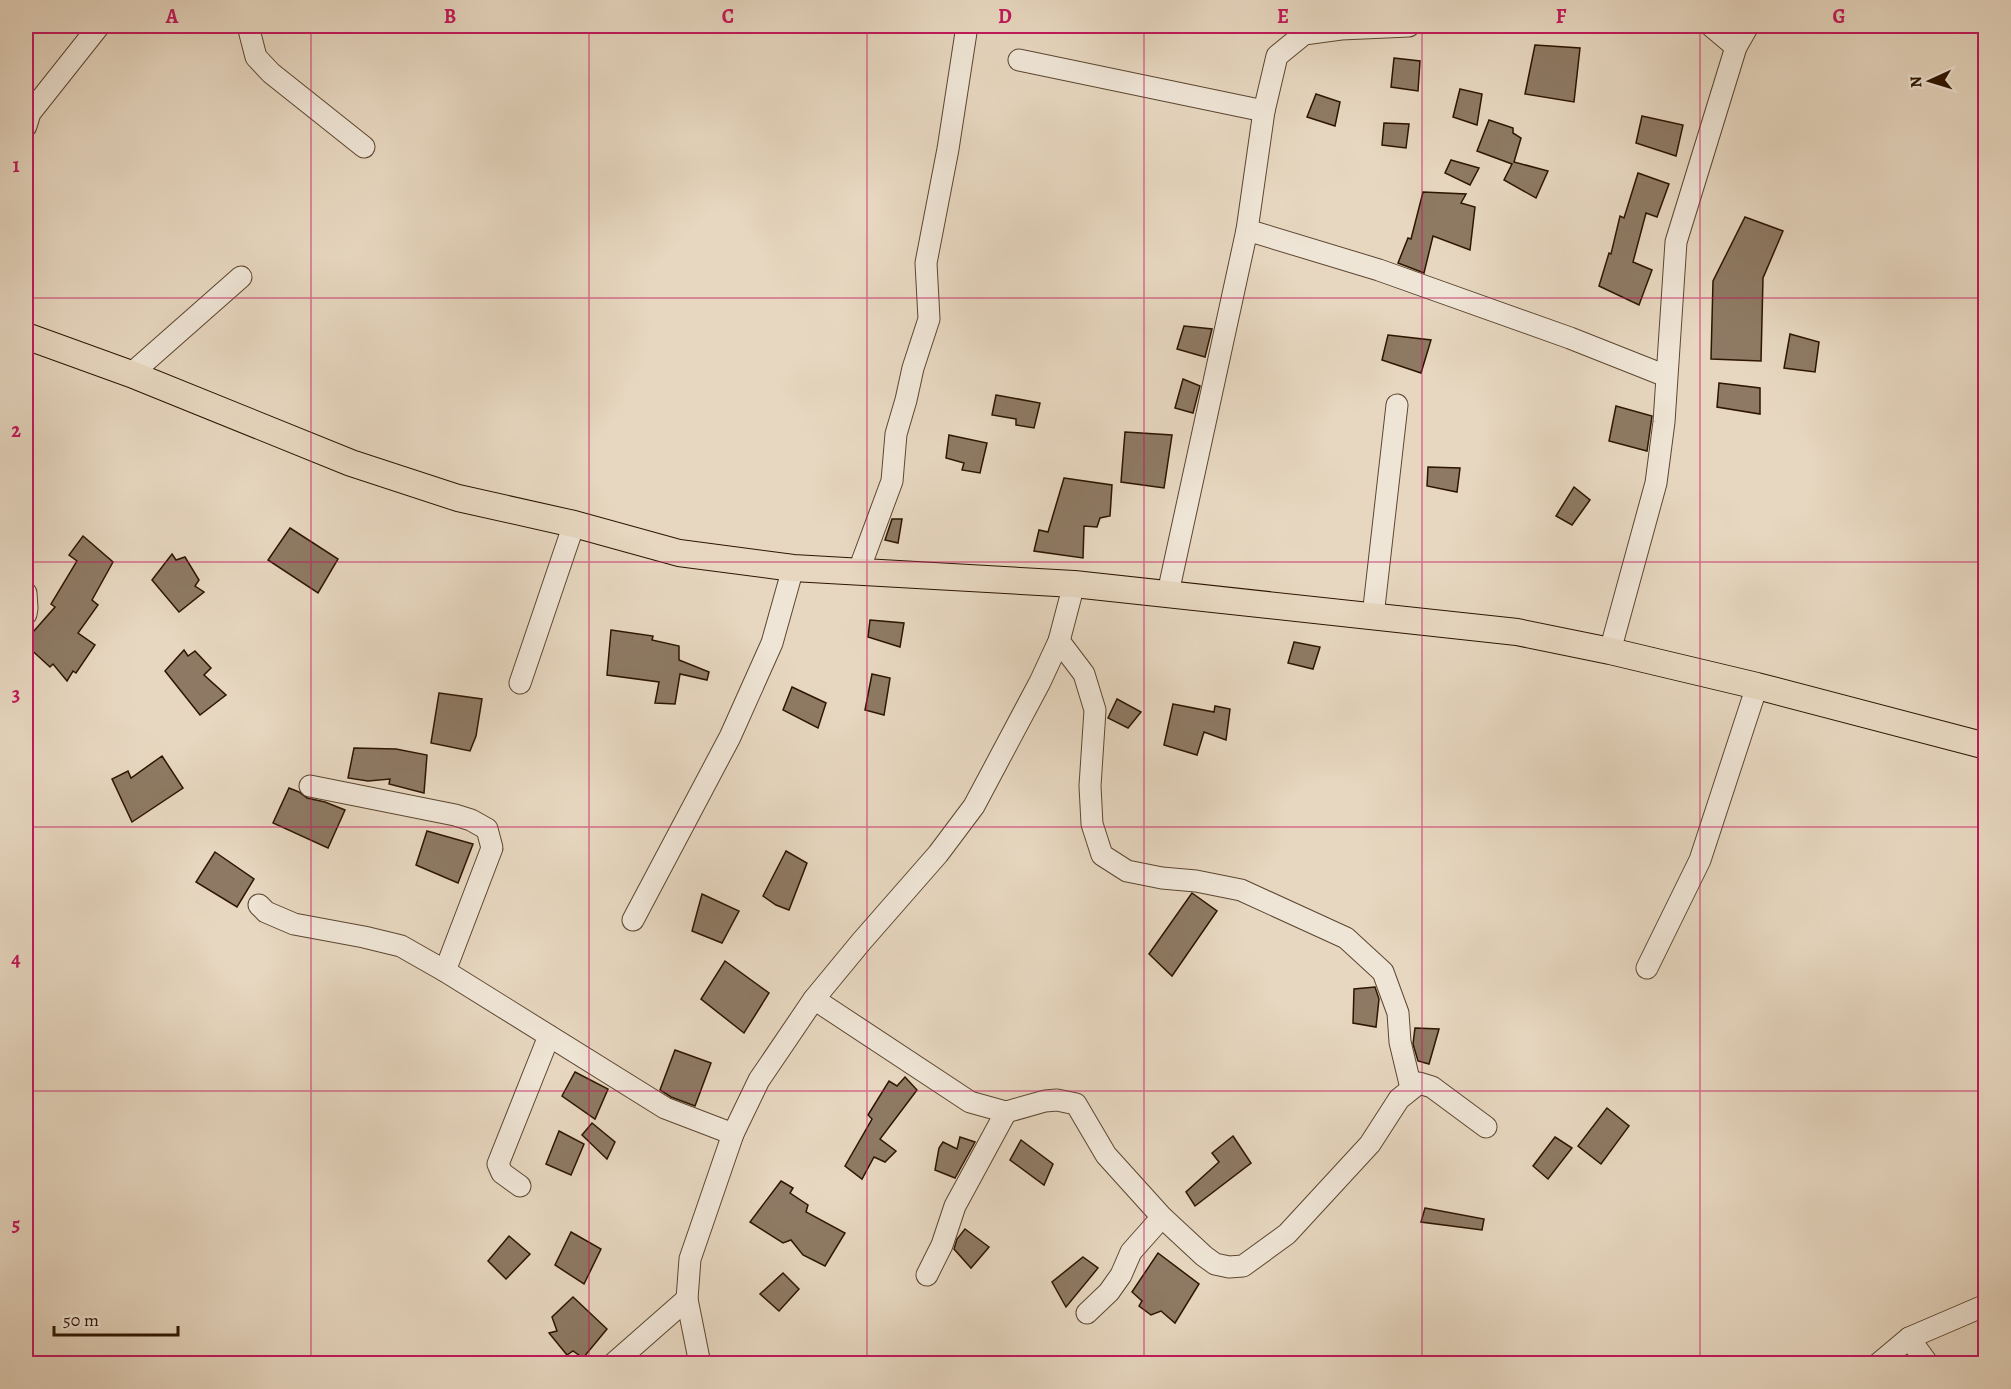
<svg xmlns="http://www.w3.org/2000/svg" width="2011" height="1389" viewBox="0 0 2011 1389" font-family="Alegreya,serif">
  <rect width="100%" height="100%" fill="#e7d7c0"/>
  <filter id="stains"><feTurbulence type="fractalNoise" baseFrequency=".00333" numOctaves="4"/><feColorMatrix values="0 0 0 0 .2 0 0 0 0 .09 0 0 0 0 .02 0 0 0 .5 -.17"/></filter>
  <radialGradient id="worn" r=".72"><stop offset=".6" stop-color="#630" stop-opacity="0"/><stop offset="1" stop-color="#630" stop-opacity=".3"/></radialGradient>
  <g fill="#8e7a64" stroke="#2d1500" stroke-width="1.5">
    <path d="M1535,45L1580,48L1574,102L1525,94Z"/>
    <path d="M1394,58L1420,61L1418,91L1391,87Z"/>
    <path d="M1460,89L1482,94L1477,125L1453,117Z"/>
    <path d="M1316,94L1340,102L1335,126L1307,117Z"/>
    <path d="M1642,116L1683,125L1676,156L1636,143Z"/>
    <path d="M1489,120L1513,128V133L1521,138L1514,162L1548,171L1536,198L1504,180L1512,164L1477,151Z"/>
    <path d="M1384,123L1409,124L1406,148L1382,145Z"/>
    <path d="M1451,160L1479,168L1470,185L1445,173Z"/>
    <path d="M1638,173L1669,184L1657,217L1646,213L1633,262L1652,270L1639,305L1599,286L1609,253L1611,254L1620,216L1624,218Z"/>
    <path d="M1423,192L1466,194L1461,203L1475,207L1470,250L1433,236L1424,273L1398,263L1408,238L1411,239Z"/>
    <path d="M1745,217L1783,231L1763,278L1761,361L1711,359L1713,281Z"/>
    <path d="M1184,326L1212,329L1205,357L1177,349Z"/>
    <path d="M1790,334L1819,342L1815,372L1784,368Z"/>
    <path d="M1388,335L1431,340L1421,373L1382,360Z"/>
    <path d="M1183,379L1200,386L1193,413L1175,408Z"/>
    <path d="M1719,383L1760,388V414L1717,407Z"/>
    <path d="M996,395L1040,403L1034,428L1016,425V419L992,415Z"/>
    <path d="M1616,406L1652,416L1647,451L1609,441Z"/>
    <path d="M1125,432L1172,435L1164,488L1121,482Z"/>
    <path d="M949,435L987,443L980,473L962,470L964,463L946,458Z"/>
    <path d="M1428,467L1460,468L1457,492L1427,486Z"/>
    <path d="M1064,478L1112,485L1110,516L1100,518L1097,527L1084,526L1083,558L1034,551L1039,530L1048,532Z"/>
    <path d="M1574,487L1590,500L1572,525L1556,516Z"/>
    <path d="M892,519H902L898,543L885,540Z"/>
    <path d="M290,528L338,559L318,593L268,560Z"/>
    <path d="M83,536L113,562L92,600L98,605L78,633L95,645L76,673L73,671L67,681L53,664L50,667L26,645V640L55,607L51,604L77,561L69,555Z"/>
    <path d="M172,554L176,560L185,557L199,580L195,586L204,592L179,612L152,580Z"/>
    <path d="M870,620L904,623L900,647L868,637Z"/>
    <path d="M611,630L653,636L652,640L679,646V660L709,672L707,680L680,674L675,704L655,703L659,682L607,675Z"/>
    <path d="M1294,642L1320,647L1313,669L1288,663Z"/>
    <path d="M184,650L188,656L195,651L211,668L204,675L226,695L200,715L165,671Z"/>
    <path d="M872,674L890,678L884,715L865,710Z"/>
    <path d="M792,687L826,703L818,728L783,710Z"/>
    <path d="M439,693L482,699L476,736L470,751L431,743Z"/>
    <path d="M1117,699L1141,712L1128,728L1108,718Z"/>
    <path d="M1173,704L1214,712L1215,706L1230,709L1226,740L1204,732L1197,755L1164,745Z"/>
    <path d="M354,748L396,749L427,755L424,793L389,784L390,779L368,781L348,778Z"/>
    <path d="M162,756L183,788L132,822L112,779L128,771L131,778Z"/>
    <path d="M289,788L299,792L307,798L325,802L345,810L328,848L273,823Z"/>
    <path d="M427,831L473,844L458,883L416,865Z"/>
    <path d="M786,851L807,863L789,910L776,905L763,896Z"/>
    <path d="M215,852L254,879L237,907L196,882Z"/>
    <path d="M1192,893L1217,911L1172,976L1149,954Z"/>
    <path d="M702,894L739,911L722,943L692,931Z"/>
    <path d="M725,961L769,993L744,1033L701,999Z"/>
    <path d="M1375,987L1379,999L1376,1027L1353,1023L1354,989Z"/>
    <path d="M1415,1028L1439,1029L1429,1064L1418,1061L1413,1044Z"/>
    <path d="M675,1050L711,1063L695,1106L671,1097L660,1090Z"/>
    <path d="M575,1072L608,1089L595,1119L562,1096Z"/>
    <path d="M905,1077L917,1090L880,1139L896,1151L885,1162L874,1157L862,1179L845,1166L872,1119L868,1115L889,1081L897,1086Z"/>
    <path d="M1607,1108L1629,1126L1601,1164L1578,1146Z"/>
    <path d="M592,1123L615,1142L607,1159L582,1135Z"/>
    <path d="M559,1131L584,1144L571,1175L546,1164Z"/>
    <path d="M1233,1136L1251,1163L1195,1206L1186,1192L1219,1162L1212,1153Z"/>
    <path d="M960,1137L975,1142L955,1178L935,1170L939,1148L943,1142L957,1149Z"/>
    <path d="M1555,1137L1572,1148L1548,1179L1533,1166Z"/>
    <path d="M1021,1140L1053,1164L1044,1185L1010,1160Z"/>
    <path d="M781,1181L793,1188L790,1193L808,1205L806,1212L845,1233L825,1266L803,1255L791,1240L783,1243L750,1222Z"/>
    <path d="M1425,1208L1484,1219L1482,1230L1421,1222Z"/>
    <path d="M965,1229L989,1247L971,1268L954,1249L957,1239Z"/>
    <path d="M571,1232L601,1249L584,1284L555,1265Z"/>
    <path d="M509,1236L530,1254L506,1279L488,1261Z"/>
    <path d="M1158,1253L1199,1284L1175,1323L1161,1311L1151,1315L1139,1306L1142,1301L1132,1292Z"/>
    <path d="M1083,1257L1098,1268L1066,1307L1052,1282Z"/>
    <path d="M783,1273L799,1289L779,1311L760,1294Z"/>
    <path d="M573,1297L607,1329L583,1358L573,1351L567,1355L549,1333L557,1331L552,1317Z"/>
  </g>
  <g fill="none" stroke-linecap="round" stroke-linejoin="round">
    <defs>
      <g id="minor">
        <path d="M248,26L256,57L271,73L364,147"/>
        <path d="M1711,26L1736,47"/>
        <path d="M1019,60L1264,111"/>
        <path d="M26,126L30,113L99,26"/>
        <path d="M1247,230L1379,270L1570,338L1666,376"/>
        <path d="M131,374L241,277"/>
        <path d="M859,570L892,481L896,434L906,400L913,368L929,319L926,263L948,149L967,26"/>
        <path d="M26,593L27,608L26,614"/>
        <path d="M1168,593L1247,230L1264,111L1277,56L1304,34L1341,29L1409,26"/>
        <path d="M1373,616L1397,405"/>
        <path d="M1059,641L1084,674L1095,710L1090,786L1092,824L1102,855L1127,871L1162,878L1196,881L1241,890L1346,938L1383,972L1398,1013L1400,1042L1411,1088"/>
        <path d="M1610,651L1656,483L1664,422L1676,242L1736,47L1748,26"/>
        <path d="M520,683L574,524"/>
        <path d="M310,786L455,815L471,820L487,829L492,848L445,971"/>
        <path d="M259,905L266,912L294,924L364,937L401,946L445,971L665,1108L733,1134"/>
        <path d="M633,920L730,737L772,643L793,568"/>
        <path d="M1647,968L1700,860L1757,686"/>
        <path d="M814,999L970,1102L1006,1112L1045,1101L1057,1100L1076,1104L1106,1155L1162,1217L1204,1256L1215,1264L1229,1267L1243,1266L1287,1234L1370,1144L1399,1099L1419,1083L1432,1087L1486,1127"/>
        <path d="M520,1186L502,1173L498,1164L549,1036"/>
        <path d="M927,1275L942,1245L955,1206L1006,1112"/>
        <path d="M1087,1313L1109,1292L1121,1275L1131,1252L1162,1217"/>
        <path d="M1909,1338L1928,1364"/>
        <path d="M613,1364L687,1299"/>
        <path d="M700,1364L687,1299L690,1259L733,1134L759,1080L814,999L861,942L938,854L974,806L1040,682L1059,641L1074,584"/>
        <path d="M1878,1364L1909,1338L1986,1305"/>
      </g>
      <path id="major" d="M26,336L131,374L351,463L458,498L574,524L679,553L793,568L1074,584L1517,632L1610,651L1757,686L1986,746"/>
    </defs>
    <use href="#minor" stroke="#5c4630" stroke-width="23"/>
    <use href="#major" stroke="#2d1500" stroke-width="28"/>
    <use href="#minor" stroke="#efe5d6" stroke-width="21"/>
    <use href="#major" stroke="#e7d7c0" stroke-width="26"/>
  </g>
  <path fill="none" stroke="#c2185b" stroke-width="1.5" stroke-opacity="0.55" d="M311,26V1364M589,26V1364M867,26V1364M1144,26V1364M1422,26V1364M1700,26V1364M26,298H1986M26,562H1986M26,827H1986M26,1091H1986"/>
  <rect width="2011" height="1389" fill="none" stroke="#e7d7c0" stroke-width="66"/>
  <g transform="translate(1930 81) rotate(266)" stroke="#efe5d6" stroke-width="4.5" paint-order="stroke">
  <path d="M0-4.5L10 22L0 15L-10 22Z" fill="#2d1500"/>
  <text y="-9" font-size="16" font-weight="bold" text-anchor="middle" fill="#2d1500">N</text>
  </g>
  <path d="M54 1326v9h124v-9" fill="none" stroke="#2d1500" stroke-width="3"/>
  <text x="63" y="1326" font-size="18" fill="#2d1500" stroke="#efe5d6" stroke-width="4.5" paint-order="stroke">50 m</text>
  <rect x="33" y="33" width="1945" height="1323" fill="none" stroke="#c2185b" stroke-width="2"/>
  <g font-size="20" text-anchor="middle" font-weight="bold" fill="#c2185b">
    <text x="172" y="23">A</text>
    <text x="450" y="23">B</text>
    <text x="728" y="23">C</text>
    <text x="1005" y="23">D</text>
    <text x="1283" y="23">E</text>
    <text x="1561" y="23">F</text>
    <text x="1839" y="23">G</text>
    <text x="16" y="172">1</text>
    <text x="16" y="437">2</text>
    <text x="16" y="701">3</text>
    <text x="16" y="966">4</text>
    <text x="16" y="1231">5</text>
  </g>
  <rect width="100%" height="100%" filter="url(#stains)"/>
  <rect width="100%" height="100%" fill="url(#worn)"/>
</svg>
